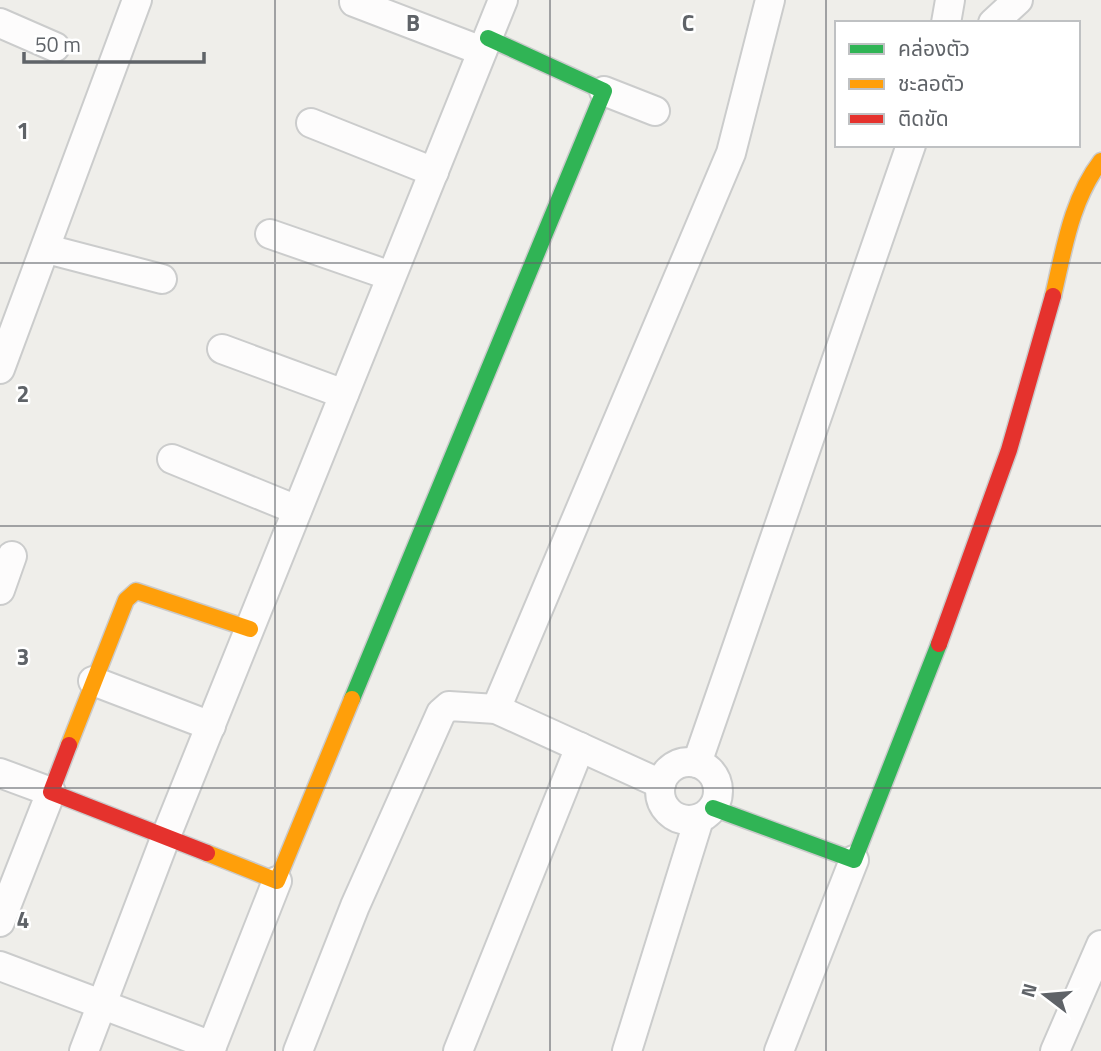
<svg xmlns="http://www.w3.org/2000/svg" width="1101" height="1051" viewBox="0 0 1101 1051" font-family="'Titillium Web','Noto Sans Thai',sans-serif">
  <rect width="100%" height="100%" fill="#efeeea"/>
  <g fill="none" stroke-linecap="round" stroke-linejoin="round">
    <defs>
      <g id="street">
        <path d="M354,2L482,51"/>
        <path d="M0,23L55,47"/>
        <path d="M946,23L950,0"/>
        <path d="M993,23L1018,0"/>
        <path d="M604,91L655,111"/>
        <path d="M311,123L434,172"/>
        <path d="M270,234L391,276"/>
        <path d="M47,249L162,279"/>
        <path d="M222,349L344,394"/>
        <path d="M0,369L137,0"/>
        <path d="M172,459L297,510"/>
        <path d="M0,590L12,556"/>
        <path d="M93,681L211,726"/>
        <path d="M496,709L731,153L770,0"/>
        <circle cx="689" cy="791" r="29"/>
        <path d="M697,763L911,145"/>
        <path d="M0,773L51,792L0,922"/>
        <path d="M0,966L212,1046"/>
        <path d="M84,1051L166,836L503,0"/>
        <path d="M210,1051L277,881"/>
        <path d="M298,1051L355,906L441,713L449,706L496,709L661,784"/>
        <path d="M458,1051L580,747"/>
        <path d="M627,1051L699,819"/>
        <path d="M779,1051L854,860"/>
        <path d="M1055,1051L1101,945"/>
      </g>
      <g id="fast">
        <path d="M352,699L604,91L488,38"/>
        <path d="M713,808L854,860L939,644"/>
      </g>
      <g id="slow">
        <path d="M1053,296C1064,250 1071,200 1101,161"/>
        <path d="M69,745L126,600L136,591L250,629"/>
        <path d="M207,853L277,881L352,699"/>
      </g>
      <g id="jam">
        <path d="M939,644L1009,450L1053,296"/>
        <path d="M69,745L51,792L207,853"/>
      </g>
    </defs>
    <use href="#street" stroke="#cbcccc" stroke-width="32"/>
    <use href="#fast" stroke="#cacacb" stroke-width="19"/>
    <use href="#slow" stroke="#cacacb" stroke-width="19"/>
    <use href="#jam" stroke="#cacacb" stroke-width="19"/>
    <use href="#street" stroke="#fdfcfc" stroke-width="28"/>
    <use href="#fast" stroke="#30b455" stroke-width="16"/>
    <use href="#slow" stroke="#ff9f0a" stroke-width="16"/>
    <use href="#jam" stroke="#e5322d" stroke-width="16"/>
  </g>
  <path fill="none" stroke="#5f6368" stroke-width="2" stroke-opacity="0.55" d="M275,0V1051M550,0V1051M826,0V1051M0,263H1101M0,526H1101M0,788H1101"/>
  <g font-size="23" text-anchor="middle" font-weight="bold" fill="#5f6368" stroke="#fff" stroke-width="5" stroke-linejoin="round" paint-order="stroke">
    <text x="413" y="31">B</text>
    <text x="688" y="31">C</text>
    <text x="23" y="139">1</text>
    <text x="23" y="402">2</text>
    <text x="23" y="665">3</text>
    <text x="23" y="928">4</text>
  </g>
  <rect x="835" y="21" width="245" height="126" fill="#ffffff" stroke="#bfc1c3" stroke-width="2"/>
  <rect x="849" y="44" width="35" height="10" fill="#30b455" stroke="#bfc1c3" stroke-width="2"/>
  <text x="898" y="56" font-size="21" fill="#5f6368">คล่องตัว</text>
  <rect x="849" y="79" width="35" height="10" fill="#ff9f0a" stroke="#bfc1c3" stroke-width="2"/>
  <text x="898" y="91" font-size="21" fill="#5f6368">ชะลอตัว</text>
  <rect x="849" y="114" width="35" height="10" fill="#e5322d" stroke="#bfc1c3" stroke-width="2"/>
  <text x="898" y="126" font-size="21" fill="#5f6368">ติดขัด</text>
  <g transform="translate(1045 995) rotate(286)" stroke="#ffffff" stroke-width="5" paint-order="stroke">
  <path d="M0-5L12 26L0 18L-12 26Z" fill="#5f6368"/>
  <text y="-10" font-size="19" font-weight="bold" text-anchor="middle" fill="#5f6368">N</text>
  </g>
  <path d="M24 52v10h180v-10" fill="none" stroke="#5f6368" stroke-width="3.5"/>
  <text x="35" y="52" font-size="21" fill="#5f6368" stroke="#ffffff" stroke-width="5" paint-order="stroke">50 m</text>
</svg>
